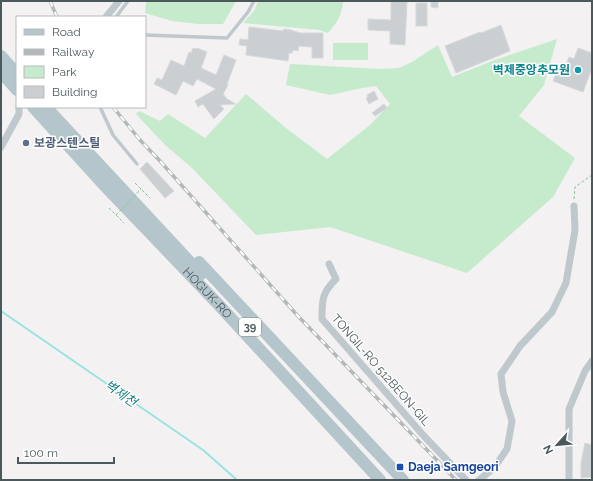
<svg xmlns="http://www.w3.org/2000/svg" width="593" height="481" viewBox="0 0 593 481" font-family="Raleway,'Noto Sans KR',sans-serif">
  <rect width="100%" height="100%" fill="#f3f1f2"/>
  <g fill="#c5ebcc">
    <path d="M145,1H236L223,24H199L172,21L145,13L146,3Z"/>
    <path d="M258,1H343C342,15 337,23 328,33L319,30L243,23L254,11Z"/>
    <path d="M557,39L544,85L519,116L575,158L553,197L467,273L330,227L256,235L192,168L165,145L136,114L139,111L160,121L168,114L205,138L246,94L286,128L327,159L370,125L390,104L376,86L362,88L330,95L286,85L290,64L380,69L399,68L412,62L438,45L452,77L495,60Z"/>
    <rect x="333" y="43" width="35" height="17"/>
  </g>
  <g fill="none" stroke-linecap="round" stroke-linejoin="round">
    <path stroke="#98e3e2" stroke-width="2" d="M1,311L203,450L237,480"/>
  </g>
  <g fill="#cccfd2" stroke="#d6d9dc">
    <path d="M391,1H407L405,45L390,44V31L368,30V19L391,20Z"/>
    <path d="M431,1H438V8L431,7Z"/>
    <rect x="416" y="3" width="11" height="23"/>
    <path d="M501,25L510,51L456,73L445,46L480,32L481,33Z"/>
    <path d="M249,27L283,31L284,29L291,30L300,33H323V58H312V47L299,46L298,51L293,50L292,53H289L288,61L246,55L247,46L239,45L240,39L248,40Z"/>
    <path d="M193,48L196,49L197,48L207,52L201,68L216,75L224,55L236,60L227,84L228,85L223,94L227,99L236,104L220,105L224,109L214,119L203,104L198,107L195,101L216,89L197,79L193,86L183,81L176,95L154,84L157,78L162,80L171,60L184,66L189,52L191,53Z"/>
    <path d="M578,48L592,53V68L583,92L553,81L557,72L562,75L569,57L574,59Z"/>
    <path d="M374,91L378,99L369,104L366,98L368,97L367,95Z"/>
    <path d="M384,104L387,108L375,116L372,113Z"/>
    <path d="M147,162L174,191L165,198L140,169Z"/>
    <path d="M585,443L592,445V477L581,478V463Z"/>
  </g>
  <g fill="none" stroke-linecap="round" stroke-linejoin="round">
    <g stroke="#81c595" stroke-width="1" stroke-dasharray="3 2" stroke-linecap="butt">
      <path d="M135,183L150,198"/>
      <path d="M574,199L575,187L592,175"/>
      <path d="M109,208L124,223"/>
    </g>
    <g stroke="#bfc8cc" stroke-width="3.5">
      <path d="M116,17L128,1"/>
      <path d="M145,35L227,38L248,12L254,1"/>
      <path d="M100,107L113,135L137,164"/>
    </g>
    <g stroke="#bfc8cc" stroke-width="7">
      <path d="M106,17L119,1"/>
      <path d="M1,147L19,114V107"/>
      <path d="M329,264L336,279C322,293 322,299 322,319L423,435L466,480"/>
      <path d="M479,480L494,468L507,449L512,421L503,392L501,374L520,346L552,312L566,283L575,230L574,206"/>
      <path d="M569,480V409L585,371L592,361"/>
    </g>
    <g stroke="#b4c6cc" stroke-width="12">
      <path d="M1,56L17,74"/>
      <path d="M1,72L17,90"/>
      <path id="s1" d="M33,107L103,184L217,303L380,480"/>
      <path d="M46,107L201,274"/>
      <path d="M199,262L403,480"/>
    </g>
    <defs>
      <g id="rail">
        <path d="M50,1L57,17"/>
        <path d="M113,107L140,140L160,161L297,315L456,480"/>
      </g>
    </defs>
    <use href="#rail" stroke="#b4b8ba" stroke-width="3.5"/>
    <use href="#rail" stroke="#fff" stroke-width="2" stroke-dasharray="6" stroke-linecap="butt"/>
    <path stroke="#81c595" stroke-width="1" stroke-dasharray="3 2" stroke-linecap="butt" d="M116,215L141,189"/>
  </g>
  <circle fill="#0f9aa8" stroke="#fff" stroke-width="1.5" cx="578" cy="70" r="4"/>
  <circle fill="#5c6f8a" stroke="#fff" stroke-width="1.5" cx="26" cy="143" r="4"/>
  <rect fill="#1a4fb4" stroke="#fff" stroke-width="1.5" x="396" y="463" width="8" height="8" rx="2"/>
  <g text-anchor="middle" stroke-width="3" stroke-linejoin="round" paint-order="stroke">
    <rect fill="#fff" stroke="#818a8d" stroke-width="1" x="239" y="318" width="22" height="18" rx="3"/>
    <g font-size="11" font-weight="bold" fill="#4b585c">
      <text x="250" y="331">39</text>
    </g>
    <g font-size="12" font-weight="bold" fill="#0d838f" stroke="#fff" text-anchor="end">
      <text x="570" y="74">벽제중앙추모원</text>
    </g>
    <g font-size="12" font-weight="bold" fill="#4e5e75" stroke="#fff" text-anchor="start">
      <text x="34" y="147">보광스텐스틸</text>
    </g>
    <g font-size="12" fill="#4b585c" stroke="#fff">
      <text dy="4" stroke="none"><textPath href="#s1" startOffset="255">HOGUK-RO</textPath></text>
      <text transform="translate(381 370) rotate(49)" y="4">TONGIL-RO 512BEON-GIL</text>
    </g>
    <g font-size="12" font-weight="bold" fill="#164399" stroke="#fff" text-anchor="start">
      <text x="408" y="471">Daeja Samgeori</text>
    </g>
    <g font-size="13" font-style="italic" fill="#1b8181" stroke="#fff">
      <text transform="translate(121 393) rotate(35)" y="5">벽제천</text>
    </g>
  </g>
  <rect width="593" height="481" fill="none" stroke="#4b585c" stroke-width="4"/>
  <rect x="16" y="16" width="130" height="92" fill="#ffffff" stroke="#b7bcbe"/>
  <rect x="24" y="29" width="20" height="6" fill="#b4c6cc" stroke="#b7bcbe"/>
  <text x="52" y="36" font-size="12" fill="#4b585c">Road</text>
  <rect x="24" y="49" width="20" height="6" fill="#b4b8ba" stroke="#b7bcbe"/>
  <text x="52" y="56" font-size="12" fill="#4b585c">Railway</text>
  <rect x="24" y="66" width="20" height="12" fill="#c5ebcc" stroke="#b7bcbe"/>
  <text x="52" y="76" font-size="12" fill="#4b585c">Park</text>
  <rect x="24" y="86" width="20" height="12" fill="#cccfd2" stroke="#b7bcbe"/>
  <text x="52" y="96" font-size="12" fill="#4b585c">Building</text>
  <g transform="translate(557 445) rotate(243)" stroke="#ffffff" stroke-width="3" paint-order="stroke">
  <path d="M0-3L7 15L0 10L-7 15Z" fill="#4b585c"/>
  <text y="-6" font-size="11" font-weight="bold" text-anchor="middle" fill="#4b585c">N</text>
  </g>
  <path d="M18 457v6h96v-6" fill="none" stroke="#4b585c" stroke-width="2"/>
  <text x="24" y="457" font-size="12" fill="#4b585c" stroke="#ffffff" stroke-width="3" paint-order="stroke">100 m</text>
</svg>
